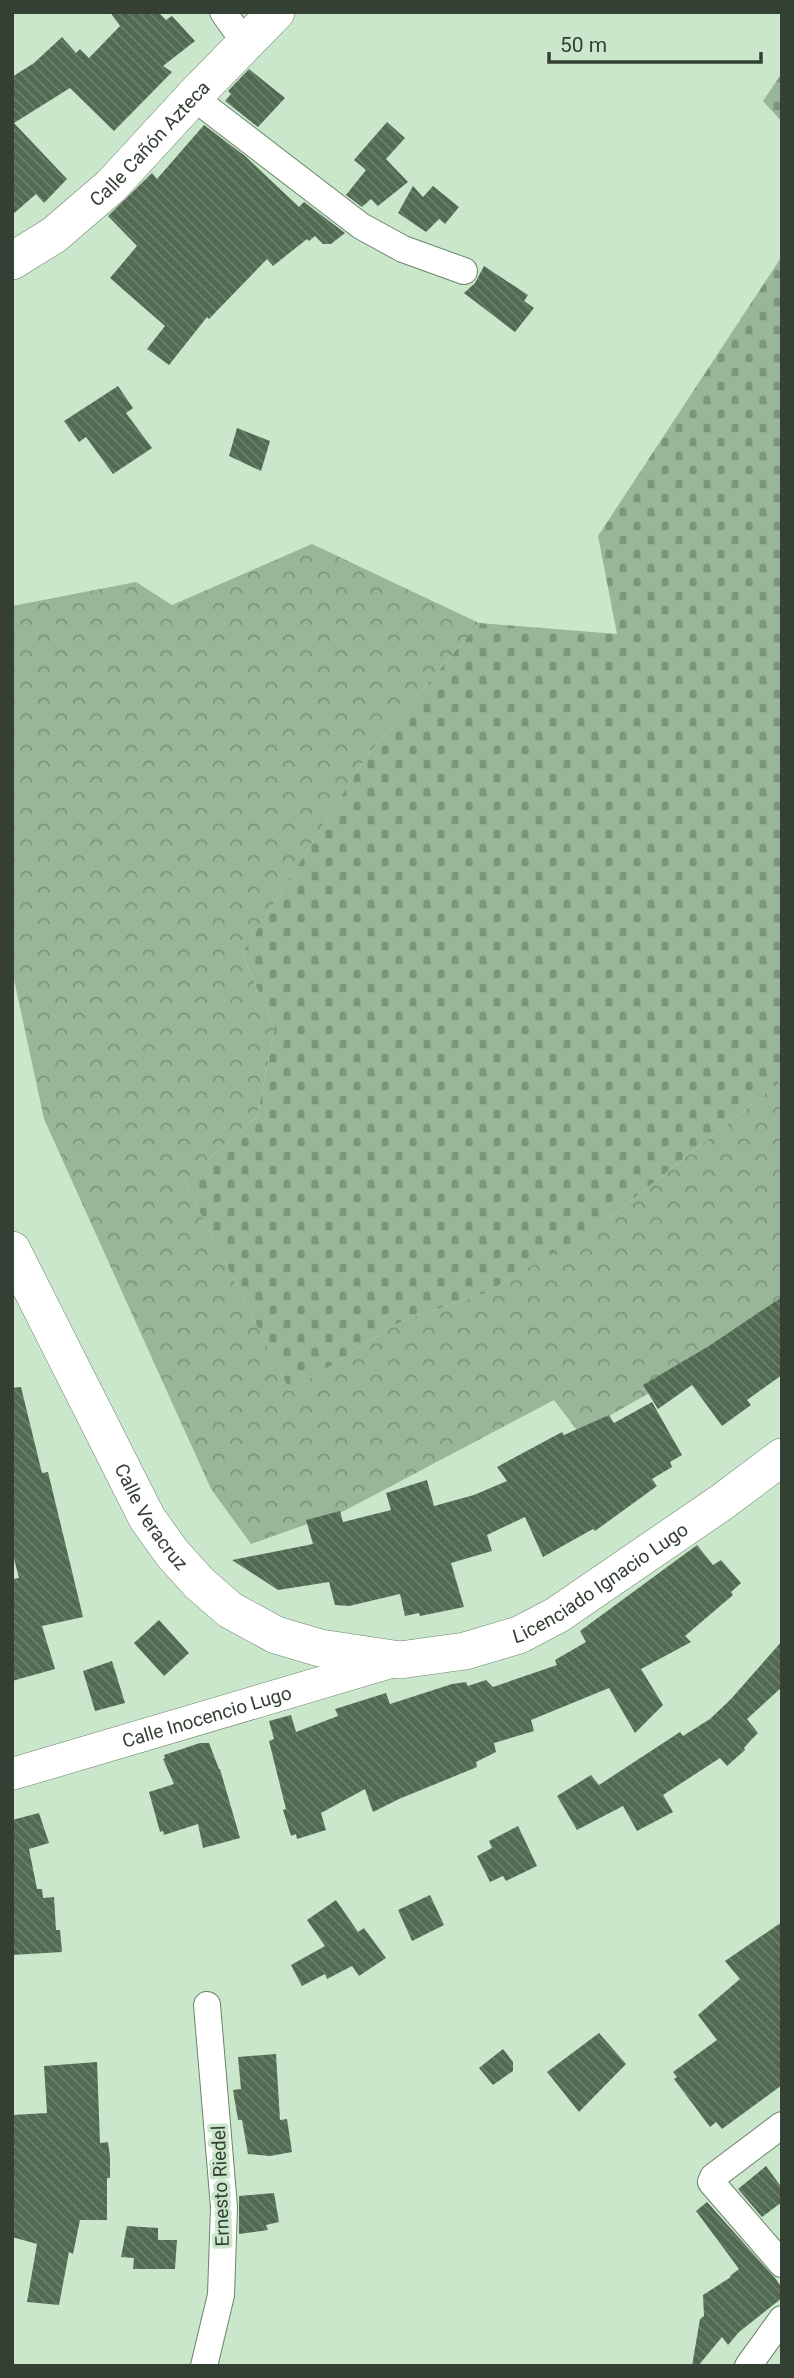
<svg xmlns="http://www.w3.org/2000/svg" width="794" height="2378" viewBox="0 0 794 2378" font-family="Roboto,sans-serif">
  <defs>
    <pattern id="forest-crowns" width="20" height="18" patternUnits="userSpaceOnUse" patternTransform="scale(1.75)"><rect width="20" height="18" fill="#98b698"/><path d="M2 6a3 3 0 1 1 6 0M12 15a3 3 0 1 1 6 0" fill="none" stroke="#7d957d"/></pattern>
    <pattern id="cemetery-stones" width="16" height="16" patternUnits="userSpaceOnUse" patternTransform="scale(1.75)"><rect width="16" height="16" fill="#98b698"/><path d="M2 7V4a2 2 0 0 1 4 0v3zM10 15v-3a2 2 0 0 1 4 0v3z" fill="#7d957d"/></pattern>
    <pattern id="building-back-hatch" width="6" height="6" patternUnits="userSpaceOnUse" patternTransform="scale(1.75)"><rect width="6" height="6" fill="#516a51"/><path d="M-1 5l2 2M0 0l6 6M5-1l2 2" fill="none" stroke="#6d816d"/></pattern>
  </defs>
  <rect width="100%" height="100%" fill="#cbe7cb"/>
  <path fill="url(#forest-crowns)" d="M312,544L479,623L366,757L242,954L275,1028L257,1116L184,1181L290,1391L402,1321L485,1293L607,1220L782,1080V1299L674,1379L579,1433L554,1400L344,1511L251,1544L211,1489L44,1119L12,970V606L136,582L172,605Z"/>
  <g fill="url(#cemetery-stones)">
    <path d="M782,73V122L763,101Z"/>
    <path d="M782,256V1080L598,1227L485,1293L402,1321L290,1391L184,1181L257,1116L275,1028L242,954L366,757L479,623L617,634L598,536Z"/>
  </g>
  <g fill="url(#building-back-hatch)">
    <path d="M110,12H158L166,20L172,16L195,41L163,66L172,72L114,131L70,88L14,123L67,179L44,203L36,194L12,215V77L34,63L62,37L76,53L80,49L89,58L120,26Z"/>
    <path d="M249,69L285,98L258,127L225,101L231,94L228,91Z"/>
    <path d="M387,122L405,138L386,159L408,182L378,206L371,199L362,207L346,195L366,170L354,160Z"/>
    <path d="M204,125L245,156L299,207L304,202L345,233L331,244H323L315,236L309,241L307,239L273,266L267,259L209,319L207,317L169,365L147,349L165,326L110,278L137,246L108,216L152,173L157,179Z"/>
    <path d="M413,186L423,197L433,186L459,207L445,224L439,219L426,232L398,213Z"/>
    <path d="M484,266L528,295L524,301L534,308L515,332L464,293L475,283Z"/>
    <path d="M118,386L133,408L126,413L152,448L113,474L86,437L79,442L64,421Z"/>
    <path d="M237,428L270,441L261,471L229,456Z"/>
    <path d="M782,1297V1375L747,1400L751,1405L722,1426L692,1385L658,1409L643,1385L709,1346Z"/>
    <path d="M21,1387L42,1473L48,1472L83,1617L42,1626L55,1669L12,1681V1579L19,1578L12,1551V1388Z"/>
    <path d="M652,1402L682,1455L670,1462L672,1467L652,1479L657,1486L595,1531L593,1529L543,1557L525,1517L487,1535L492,1551L451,1563L464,1607L420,1616L419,1613L405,1616L400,1594L349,1606L335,1605L329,1582L278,1590L232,1560L313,1544L306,1520L340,1511L343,1522L391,1510L386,1493L427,1480L434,1506L474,1495L507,1481L497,1467L562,1432L564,1435L609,1415L614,1423Z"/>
    <path d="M697,1545L713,1565L721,1560L741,1583L731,1592L733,1595L685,1636L691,1642L641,1669L663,1705L635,1733L609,1688L531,1720L534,1731L494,1743L496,1752L476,1762L477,1767L399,1799L373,1812L365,1789L321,1813L326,1830L297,1839L296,1834L291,1836L283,1810L286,1809L269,1741L274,1739L269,1721L291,1715L296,1732L338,1716L335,1709L386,1693L390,1704L452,1684L466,1682L468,1686L486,1680L493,1687L557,1665L555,1660L586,1642L580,1631Z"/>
    <path d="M159,1620L189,1653L164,1676L134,1643Z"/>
    <path d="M782,1641V1687L747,1719L758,1733L750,1741L744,1748L745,1750L727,1766L720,1758L663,1795L673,1812L637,1831L623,1806L577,1830L557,1796L591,1775L599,1785L680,1732L683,1736L710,1719L731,1699Z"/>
    <path d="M112,1661L125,1703L95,1711L83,1671Z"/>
    <path d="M200,1743H209L219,1769H220L240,1838L203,1848L198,1824L164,1835L163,1831L160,1832L149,1792L174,1784L163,1759L165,1758L164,1755Z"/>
    <path d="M39,1813L49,1843L29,1849L37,1889H42L43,1898L54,1897L56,1930H60L62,1952L12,1955V1820Z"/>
    <path d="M518,1826L537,1866L506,1881L503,1876L490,1882L477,1856L492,1848L489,1841Z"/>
    <path d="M430,1895L444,1925L412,1941L398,1910Z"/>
    <path d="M336,1900L358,1932L364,1928L386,1958L359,1976L352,1966L327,1979L325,1974L302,1986L291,1965L325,1946L307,1920Z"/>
    <path d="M782,1922V2085L722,2129L716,2122L710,2127L674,2079L677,2077L673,2072L717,2040L698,2015L740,1979L725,1961Z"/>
    <path d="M599,2033L626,2064L579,2112L547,2072Z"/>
    <path d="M503,2049L513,2062V2071L493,2085L479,2068Z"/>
    <path d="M276,2054L280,2120L287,2119L292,2152L270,2156L248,2154L242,2120H238L233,2090L241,2089L238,2057Z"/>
    <path d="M97,2062L100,2143L108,2142L110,2156V2178H107V2220H80L73,2254L69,2252L59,2305L27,2302L37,2244L12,2237V2115L47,2113L44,2066Z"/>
    <path d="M766,2166L782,2188V2202L762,2217L738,2189Z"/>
    <path d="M274,2193L279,2222L266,2225L268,2230L239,2234V2196Z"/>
    <path d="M707,2202L775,2278L782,2288V2298L739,2332L728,2345L722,2337L698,2366H692L700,2319L704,2316L703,2295L731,2277L730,2276L739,2269L696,2211Z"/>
    <path d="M127,2226L158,2228V2240H177L175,2269H133L134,2258L121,2257Z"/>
  </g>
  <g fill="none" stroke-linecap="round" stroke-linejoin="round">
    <defs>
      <g id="minor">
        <path d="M223,12L245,43"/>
        <path d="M193,97L361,226L403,249L464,271"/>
        <path d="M782,2125L713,2177L711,2182L782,2264"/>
        <path d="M204,2366L221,2295L224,2207L207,2005"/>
        <path d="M748,2366L782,2319"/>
      </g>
      <g id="tertiary">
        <path id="s1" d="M12,1774L398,1660"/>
      </g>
      <g id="secondary">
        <path id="s2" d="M12,261L54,235L111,186L193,97L276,12"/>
        <path id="s3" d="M12,1250L147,1518L172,1553L199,1583L230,1610L276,1635L320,1648L400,1660L465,1651L519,1635L557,1615L722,1502L782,1457"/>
      </g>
    </defs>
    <use href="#minor" stroke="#6a846a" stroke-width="28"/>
    <use href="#tertiary" stroke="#6a846a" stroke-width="33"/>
    <use href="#secondary" stroke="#6a846a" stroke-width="38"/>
    <use href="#minor" stroke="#fff" stroke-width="26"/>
    <use href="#tertiary" stroke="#fff" stroke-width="32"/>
    <use href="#secondary" stroke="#fff" stroke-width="37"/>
  </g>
  <g text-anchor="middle" stroke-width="7" stroke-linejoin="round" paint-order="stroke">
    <g font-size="19" fill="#354035" stroke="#cbe7cb">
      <text dy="7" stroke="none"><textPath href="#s2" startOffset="182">Calle Cañón Azteca</textPath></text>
      <text dy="7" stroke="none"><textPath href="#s3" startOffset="301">Calle Veracruz</textPath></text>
      <text dy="7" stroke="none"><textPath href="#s3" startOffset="822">Licenciado Ignacio Lugo</textPath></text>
      <text dy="7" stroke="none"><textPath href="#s1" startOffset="203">Calle Inocencio Lugo</textPath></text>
      <text transform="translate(220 2186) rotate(-92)" y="7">Ernesto Riedel</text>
    </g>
  </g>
  <rect width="794" height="2378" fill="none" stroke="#354035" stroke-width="28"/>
  <path d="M549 52v10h212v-10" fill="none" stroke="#354035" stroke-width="3.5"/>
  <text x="560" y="52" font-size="21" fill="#354035" stroke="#cbe7cb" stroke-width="5" paint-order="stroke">50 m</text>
</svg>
